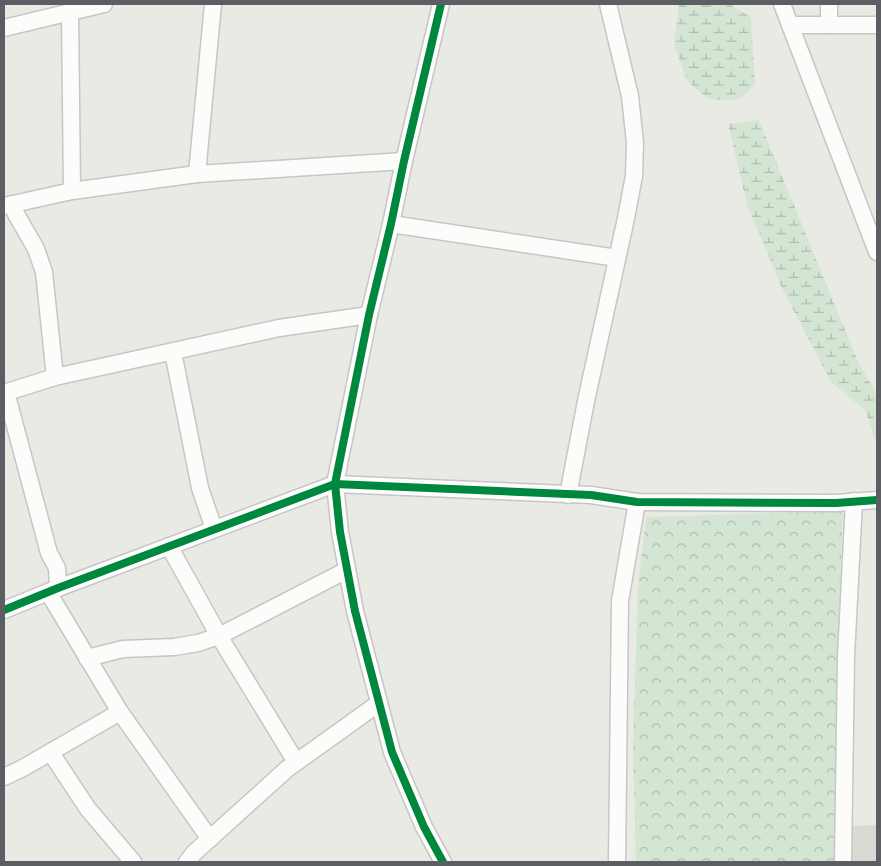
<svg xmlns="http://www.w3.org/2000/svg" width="881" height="866" viewBox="0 0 881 866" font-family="Montserrat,sans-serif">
  <defs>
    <pattern id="forest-crowns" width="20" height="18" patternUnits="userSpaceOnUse" patternTransform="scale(1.25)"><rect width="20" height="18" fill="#d4e5d3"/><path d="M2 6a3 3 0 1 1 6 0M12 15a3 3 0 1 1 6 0" fill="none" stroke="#afbdaf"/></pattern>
    <pattern id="wetland-marsh" width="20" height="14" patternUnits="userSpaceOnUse" patternTransform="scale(1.25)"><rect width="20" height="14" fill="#d4e5d3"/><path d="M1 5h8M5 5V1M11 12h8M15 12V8" fill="none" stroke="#afbdaf"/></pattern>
  </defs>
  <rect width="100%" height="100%" fill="#eaeae5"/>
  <path fill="#dad9d4" d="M877,825V862H849L848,826Z"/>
  <path fill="url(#forest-crowns)" d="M843,511L837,659L835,862H636L633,746L638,587L646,517Z"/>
  <g fill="url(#wetland-marsh)">
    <path d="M679,4H729L751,17L755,85L739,99L730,101L708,99L687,81L674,45Z"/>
    <path d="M759,120L859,364L877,395V444L874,436L865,410L831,382L781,286L747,204L728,124Z"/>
  </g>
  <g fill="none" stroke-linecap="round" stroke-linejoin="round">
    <defs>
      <g id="minor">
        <path d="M441,4L404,161L391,224L369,315L335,484L340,532L355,611L392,752L424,827L443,862"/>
        <path d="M782,4L877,252"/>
        <path d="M70,11L72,191"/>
        <path d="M790,25H877"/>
        <path d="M829,25V4"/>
        <path d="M4,28L104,4"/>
        <path d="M197,174L213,4"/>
        <path d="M12,204L16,214L36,249L44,272L55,377"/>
        <path d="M4,206L72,191L197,174L404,161"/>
        <path d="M391,224L617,258"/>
        <path d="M173,352L200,488L214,529"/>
        <path d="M6,392L49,553L57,568L58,588"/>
        <path d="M4,393L55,377L279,328L369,315"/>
        <path d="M568,495L586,401L625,223L634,176L635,143L630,96L608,4"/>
        <path d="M169,546L219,636L296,762"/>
        <path d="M48,592L120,712L210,839"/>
        <path d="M4,610L58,588L335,484L591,495L637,502L836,503L877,500"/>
        <path d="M87,658L123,649L174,647L198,643L219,636L347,570"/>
        <path d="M52,751L55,759L88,809L133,862"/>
        <path d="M4,777L23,768L120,712"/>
        <path d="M187,862L194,853L287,769L379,703"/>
        <path d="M617,862L620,601L637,502"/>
        <path d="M843,862L846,657L854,501"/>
      </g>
    </defs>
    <use href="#minor" stroke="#c6c6c6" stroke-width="19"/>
    <use href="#minor" stroke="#fcfcfb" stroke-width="16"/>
    <defs>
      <g id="cycleway">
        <path d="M441,4L404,161L391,224L369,315L335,484L340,532L355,611L392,752L424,827L443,862"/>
        <path d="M4,610L58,588L335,484L591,495L637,502L836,503L877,500"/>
      </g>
    </defs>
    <use href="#cycleway" stroke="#fff" stroke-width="11"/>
    <use href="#cycleway" stroke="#00873e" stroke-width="8"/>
  </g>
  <rect width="881" height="866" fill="none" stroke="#5b5e62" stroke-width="10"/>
</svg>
